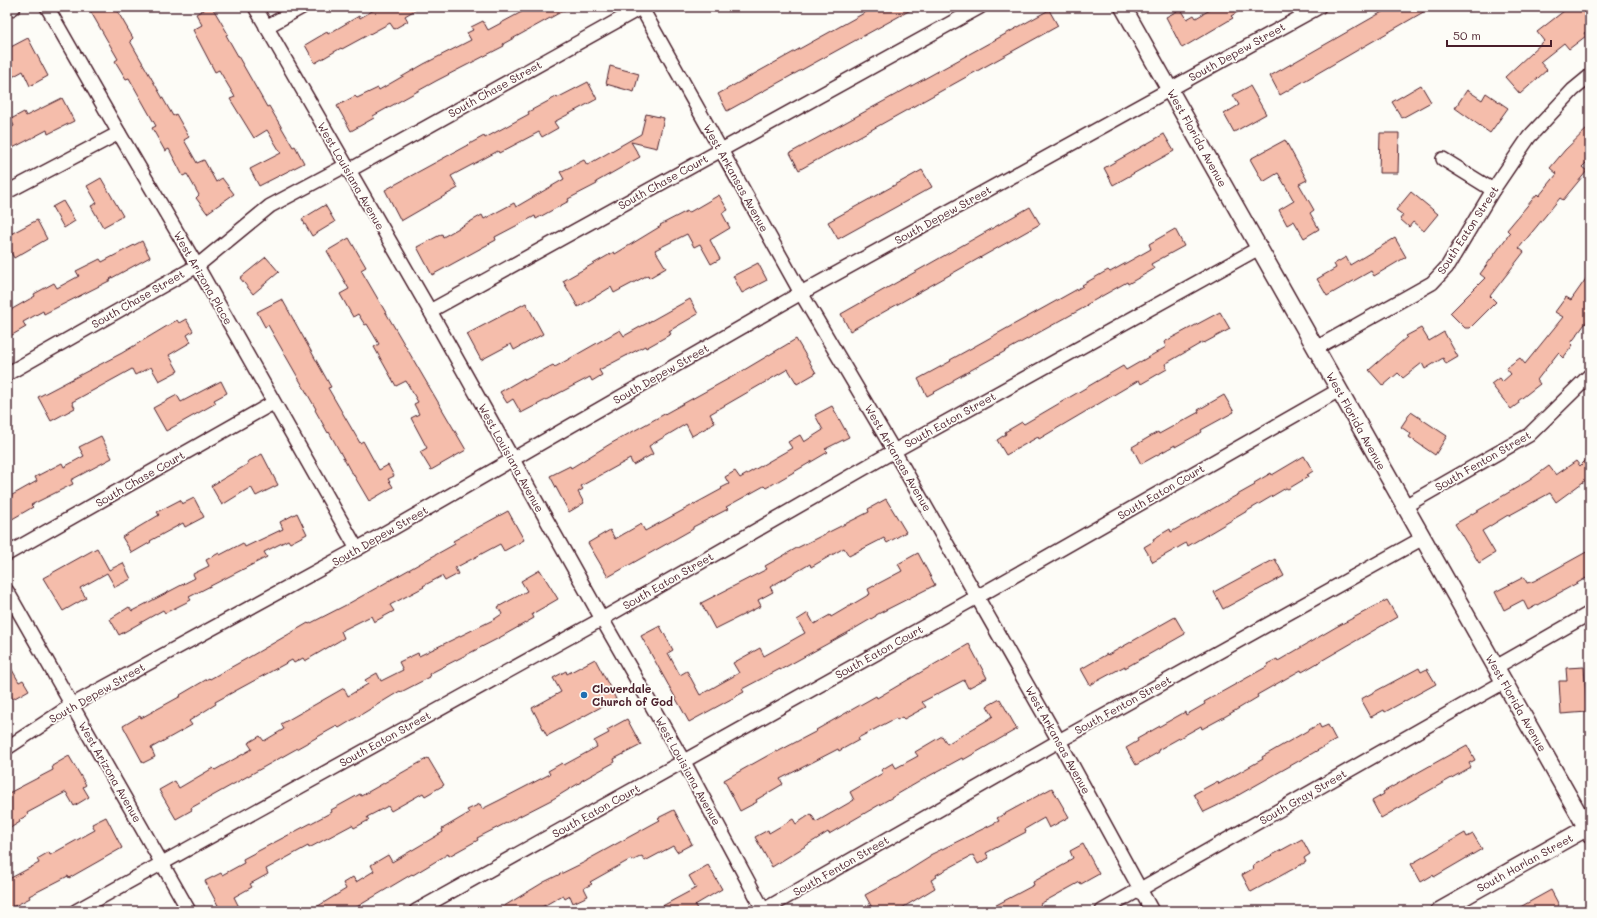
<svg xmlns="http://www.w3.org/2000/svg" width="1597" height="918" viewBox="0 0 1597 918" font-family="Mali,sans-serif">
  <rect width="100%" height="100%" fill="#fdfcf7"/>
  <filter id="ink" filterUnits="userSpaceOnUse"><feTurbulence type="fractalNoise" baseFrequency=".025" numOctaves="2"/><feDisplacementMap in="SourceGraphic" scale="8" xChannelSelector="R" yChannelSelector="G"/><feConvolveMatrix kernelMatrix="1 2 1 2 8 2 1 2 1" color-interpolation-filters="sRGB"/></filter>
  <g filter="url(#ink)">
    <g fill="#f5bdab" stroke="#4a1f2b">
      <path d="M88,7H115L133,38L130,41L173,116L176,114L189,137L184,140L197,163L204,160L216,182L222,178L234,194L207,213L196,198L199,195L187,174L183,176L169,149L165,151L152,128L156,126L129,78L126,79L115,61L118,59Z"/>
      <path d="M208,7H212L228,34L226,35L267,107L269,106L293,147L295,146L304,163L259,186L250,169L281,153L267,130L254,138L230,99L235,97L219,70L215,72L193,30L202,25L196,14Z"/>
      <path d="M379,7H420L405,16L408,21L394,29L390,23L342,49L341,48L315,63L305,45L327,32L328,34L359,16L360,18Z"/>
      <path d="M531,7H570L503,44L504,46L436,81L373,116L374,118L351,131L337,106L355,96L357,98L378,88L379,90L424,64L471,40L467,33L473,30L471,27L483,21L488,30Z"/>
      <path d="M875,7H916L727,111L718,94Z"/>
      <path d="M1215,7H1246L1231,16L1233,18L1182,48L1166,17L1181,9L1187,19L1194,15L1196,18Z"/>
      <path d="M1391,7H1432L1280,95L1270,76Z"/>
      <path d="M1569,7H1590V29L1584,33L1586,36L1569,49L1564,43L1540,62L1547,70L1520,94L1505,77L1544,41L1537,32Z"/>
      <path d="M1049,10L1058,26L799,170L790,153Z"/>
      <path d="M28,38L48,76L30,86L23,71L7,80V49Z"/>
      <path d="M610,66L639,74L634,92L606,84Z"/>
      <path d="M588,82L597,99L554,122L558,128L542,137L539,132L499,153L498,151L451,176L458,188L401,221L385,190L484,136L485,138L529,114L528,112L556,97L557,98Z"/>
      <path d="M1421,85L1431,102L1402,118L1392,102Z"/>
      <path d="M1250,86L1266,114L1234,132L1224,114L1239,105L1233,95Z"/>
      <path d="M1467,90L1482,100L1486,93L1508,108L1490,133L1455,108Z"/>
      <path d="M62,98L74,121L48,134L47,130L7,151V129L14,126L11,119L24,112L26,116Z"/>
      <path d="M646,114L664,118L657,148L631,142L640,157L596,182L597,184L568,199L569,201L536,219L535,216L495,237L496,240L432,275L417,247L442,234L443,237L482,215L484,219L514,203L516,207L564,179L560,172L584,160L587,165L641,134Z"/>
      <path d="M1590,126V159L1582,167L1587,171L1563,200L1560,198L1519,248L1524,252L1490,296L1496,302L1470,328H1465L1450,313L1485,278L1480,274L1510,233L1507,230L1537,194L1539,196L1557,174L1550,168L1565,150Z"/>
      <path d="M1380,133H1399L1398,173H1379Z"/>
      <path d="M1164,134L1174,151L1113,185L1104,168Z"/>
      <path d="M1285,140L1307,180L1299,184L1314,210L1310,213L1319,229L1304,238L1294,221L1287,225L1279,210L1294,201L1278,173L1263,182L1250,159Z"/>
      <path d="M922,170L932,187L838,239L828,222Z"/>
      <path d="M101,178L123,216L103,227L91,206L97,203L87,186Z"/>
      <path d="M1411,192L1438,214L1424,231L1413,222L1409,227L1400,219L1403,215L1396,210Z"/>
      <path d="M719,195L728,210L722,213L730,228L710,240L720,259L711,264L700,244L694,247L687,234L655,250L666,268L649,278L648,275L614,293L611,287L578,307L563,281L614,252L615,254L661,226L660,225L687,211L688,213Z"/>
      <path d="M63,201L75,221L64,228L52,207Z"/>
      <path d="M325,205L335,222L312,236L302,219Z"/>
      <path d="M1030,207L1040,224L850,331L841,314Z"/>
      <path d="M37,220L47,239L14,258L7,245V236Z"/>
      <path d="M1175,229L1184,246L1151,264L1154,269L1128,284L1127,282L1086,305L1087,306L953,380V382L927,396L918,379L951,361L950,360L1083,286L1082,285L1108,270L1110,272L1151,249L1149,244Z"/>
      <path d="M349,238L366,267L361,270L466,450L431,470L420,452L427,448L411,418L419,414L414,404L418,402L406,381L396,386L374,347L379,344L367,324L365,325L358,314L353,317L340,294L349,289L327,251Z"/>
      <path d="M1395,238L1406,257L1374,276L1371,271L1327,296L1317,279L1336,268L1334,264L1346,257L1350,265Z"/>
      <path d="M142,241L150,257L110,279L111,280L44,314L43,311L23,322L26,327L7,338V312L35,296L34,294L54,283L57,288L79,276L76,271L100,259L102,262Z"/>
      <path d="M266,257L279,272L253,294L240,278Z"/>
      <path d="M758,263L767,280L742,293L733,276Z"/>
      <path d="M1590,273V317L1571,343L1573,345L1563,358L1558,353L1537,380L1540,384L1518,401L1519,403L1511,409L1491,384L1499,378L1502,382L1511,374L1506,368L1520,358L1525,364L1563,317L1555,312L1566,297L1571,300Z"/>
      <path d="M282,299L331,387L328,388L360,443L363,441L379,470L388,465L394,476L388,479L393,487L369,501L352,472H351L329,432L328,433L315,410L316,409L268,325L265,327L257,312Z"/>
      <path d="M690,299L698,314L669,331L671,334L646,348L645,346L599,370L602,375L592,381L590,377L521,413L513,399L507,403L500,392L524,378L525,380L553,365L555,367L620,330L624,336Z"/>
      <path d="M526,303L543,334L514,350L511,344L481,360L467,334Z"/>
      <path d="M1220,312L1230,329L1204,343L1203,342L1165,364L1167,369L1141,384L1139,380L1039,439L1038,437L1006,455L997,440L1006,434L1005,432L1022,422L1024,424L1123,366L1126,370L1166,347L1164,342Z"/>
      <path d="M186,319L193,331L187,335L191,342L169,355L178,371L159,381L151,367L135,375L132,369L72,402L75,408L51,421L38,397L122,353L177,320L179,323Z"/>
      <path d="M1421,328L1429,341L1444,332L1458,357L1446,364L1443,358L1425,369L1422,363L1403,378L1398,373L1383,386L1369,370L1407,337L1406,336Z"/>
      <path d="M796,339L816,373L797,384L788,369L710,414L715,423L692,436L686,424L649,446L653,454L633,465L630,459L581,486L583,489L578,492L584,503L569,512L550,476L570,466L571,468L610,444L739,373Z"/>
      <path d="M221,381L227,393L214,400L216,403L166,431L153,408L177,395L181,402Z"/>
      <path d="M1224,395L1234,412L1201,430L1202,432L1175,447V445L1141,464L1132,447L1158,432L1159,434L1199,412L1198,410Z"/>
      <path d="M832,406L849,437L825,449L828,452L799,469L766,488L764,486L726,507L728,509L693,527V529L608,577L588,543L610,530L615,539L641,524L645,531L722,489L721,488L729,484L725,477L735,471L740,478L792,448L788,442L800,435L804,442L823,430L815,415Z"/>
      <path d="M1411,412L1447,436L1435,455L1409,437L1411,434L1401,427Z"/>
      <path d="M101,436L112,458L71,480L73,484L31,505L33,507L7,522V498L37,481L35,477L62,463L64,467L84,456L79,447Z"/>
      <path d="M262,454L278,485L256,496L251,487L222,505L211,486L248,464L247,462Z"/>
      <path d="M1304,456L1313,471L1307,475L1308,477L1288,489L1286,488L1188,546L1186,543L1153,562L1144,547L1154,541L1153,539L1170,529L1171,532L1255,485L1254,483L1271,473L1272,475Z"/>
      <path d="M1590,456V477L1556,502L1550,493L1508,516V515L1482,531L1495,553L1479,563L1455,524L1530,480L1549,466L1556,475L1576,461L1580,466Z"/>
      <path d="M194,498L204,517L185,527L183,523L150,541L151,542L132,553L122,537L159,515L157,512L180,500L182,504Z"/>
      <path d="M886,499L906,532L887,543L884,538L849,556L844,548L811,567L810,564L770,587L773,592L758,600L761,606L715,629L701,603L767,569L765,566L795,549L869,512L868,509Z"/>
      <path d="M508,511L524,540L504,551L500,544L455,568L458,574L445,581L442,576L423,586L424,587L390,605L394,611L374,622L371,616L341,631L344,638L305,661L303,658L294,663L292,660L215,702L216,704L189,721L192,725L151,748L155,757L143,763L123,726L140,716L141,718L181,696L180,695L209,678L210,679L246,659L308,623L309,624L346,605L419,564L455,544L453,541Z"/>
      <path d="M297,513L307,534L290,543L288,540L264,552L267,557L189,597L191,600L165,613L163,610L119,635L110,619L129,607L132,611L195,578L193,574L209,566L206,560L219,553L220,555L243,543L245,547L283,529L280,522Z"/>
      <path d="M97,548L109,570L123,563L131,579L115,587L107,573L80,588L86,598L63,611L43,578Z"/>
      <path d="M1590,550V576L1528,610L1523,600L1504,610L1495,592L1524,577L1527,583L1534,581Z"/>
      <path d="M918,553L935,585L876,615V616L847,633L780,670V669L742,689L744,692L689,722L641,636L660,626L673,650L668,653L680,675L687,671L700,695L739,673L733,663L760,648L764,656L805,633L797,620L808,613L814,624L830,615L831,617L870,594L868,589L902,571L898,564Z"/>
      <path d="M1275,559L1284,576L1223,609L1214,592Z"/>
      <path d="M540,570L558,599L532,614L534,618L499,638L429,674L430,677L401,692L400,691L339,728L337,726L191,808L192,810L176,819L159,790L175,781L179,788L213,768L215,770L252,749L248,743L260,736L264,741L284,729L281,724L344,688L348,696L368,684L365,680L377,673L381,681L403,670L399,662L418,653L419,656L493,620L502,614L498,607L527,591L521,581Z"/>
      <path d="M1387,600L1397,617L1302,672L1301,670L1257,695L1258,697L1226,716L1202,729L1201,726L1158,750L1159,752L1136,765L1126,748L1138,741L1137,739L1185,712L1186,715L1205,704L1204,702L1268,666L1267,664L1277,659L1278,661L1336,627Z"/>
      <path d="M1175,617L1185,634L1125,668V666L1090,685L1081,669L1107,654L1108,655Z"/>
      <path d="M969,644L987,678L968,688L964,680L922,702L926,707L904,719L902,717L897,720L896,718L858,738L859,740L839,751L838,749L780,779L783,784L756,800L757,802L740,811L724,780L776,751L777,752L817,731L816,730L876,696L877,698Z"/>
      <path d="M595,659L616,699L547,736L532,708L561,692L553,678L566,671L567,674Z"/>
      <path d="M7,661L19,682L23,680L29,690L13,699L7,689Z"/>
      <path d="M1584,667L1587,712L1561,714L1559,681H1567L1566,668Z"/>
      <path d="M1419,668L1421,672L1427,669L1436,684L1385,712L1384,710L1371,717L1361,699Z"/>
      <path d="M1000,699L1017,729L963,760L962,758L929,776L829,834L828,832L772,867L755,837L768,830L769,833L793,819L796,824L811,814L816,822L854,800L850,792L883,773L881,770L893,763L896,768L918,756L915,752L942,736L947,744L989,719L993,716L987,706Z"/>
      <path d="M627,719L641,745L614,759L615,762L581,781V782L553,799L477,838L478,840L449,856L448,854L413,875L412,874L350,911H310L346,889L343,883L353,877L356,882L374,871L371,865L388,855L392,862L443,832L442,829L469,813L467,810L480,804L482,809L500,800L550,774L548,771L562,763L564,765L597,747L594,741L609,733L607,730Z"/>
      <path d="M1319,724L1321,728L1328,725L1336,740L1235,797L1204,812L1194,794L1218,781L1219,784L1263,759L1262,757Z"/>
      <path d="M1467,745L1475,760L1469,763L1471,767L1381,818L1372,801L1384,794L1383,792Z"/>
      <path d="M69,756L86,785L83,787L89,797L74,806L66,792L27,813L28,815L19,820L20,822L7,830V794L53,770L52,766Z"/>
      <path d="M428,758L444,785L425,796L423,793L391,811L388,806L367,817L369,820L354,828L352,825L309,848L308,846L266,869L268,874L250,884L252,887L234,897L241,911H221L205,881L221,873L222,875L244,863L243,859L332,812L331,810L360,794L361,796Z"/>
      <path d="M1052,788L1069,817L1049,828L1044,818L1025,829L1026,832L986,853L989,858L978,864L973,855L936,875L937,877L931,880L935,888L897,911H874L865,895L898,877L930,857V855L999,821L997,818Z"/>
      <path d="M674,810L692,844L677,852L673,846L645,861L642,856L632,861L631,859L590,882L592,884L584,888L588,896L573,903L570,896L565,899L563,895L535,911H496L544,882L587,861V860L660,820L658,818Z"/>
      <path d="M106,817L122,848L69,878L68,876L29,896L30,898L7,910V880L39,863L37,859L49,852L50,855L95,830L92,824Z"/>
      <path d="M1465,833L1467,837L1473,834L1482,849L1434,877L1433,875L1421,882L1411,864Z"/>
      <path d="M1302,839L1310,854L1304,858L1306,862L1251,892L1242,875L1254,868L1252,866Z"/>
      <path d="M1083,844L1099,874L1081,884L1080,882L1040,904L1041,906L1032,911H985L1034,885L1033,882L1069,862L1068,861L1073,858L1070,851Z"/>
      <path d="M708,865L722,889L695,905L698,911H653L696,888L689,876Z"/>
      <path d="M1551,890L1559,905L1549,911H1513Z"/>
    </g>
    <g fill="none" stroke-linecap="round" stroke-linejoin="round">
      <defs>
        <g id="minor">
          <path d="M47,7L119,133L197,266L357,549"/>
          <path d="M255,7L430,311L602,619L684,762L764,911"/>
          <path d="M641,7L801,293L894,451L1059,741L1152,911"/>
          <path d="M7,11L14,7"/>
          <path d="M266,27L302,7"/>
          <path d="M1443,159L1493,190"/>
          <path d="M348,171L642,7"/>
          <path d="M7,192L119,133"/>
          <path d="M430,311L980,7"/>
          <path d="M1316,348L1432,283L1447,267L1493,190L1529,137L1573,90L1590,76"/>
          <path d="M7,374L197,266L270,206L345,166"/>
          <path d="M1405,506L1529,435L1590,375"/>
          <path d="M7,554L273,403"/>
          <path d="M7,591L189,911"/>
          <path d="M1496,667L1590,613"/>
          <path d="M7,748L72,705L357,549L801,293L1319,7"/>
          <path d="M76,911L602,619L894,451L1259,248"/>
          <path d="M416,911L977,597L1339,390"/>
          <path d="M762,911L1059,741L1423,538"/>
          <path d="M1102,911L1504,682"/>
        </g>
        <g id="tertiary">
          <path d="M1123,7L1590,834"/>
          <path d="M1439,911L1590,826"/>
        </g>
      </defs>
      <use href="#minor" stroke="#4a1f2b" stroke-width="16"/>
      <use href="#tertiary" stroke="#4a1f2b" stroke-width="19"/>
      <use href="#minor" stroke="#fdfcf7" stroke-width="13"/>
      <use href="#tertiary" stroke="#fdfcf7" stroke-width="16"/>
    </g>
  </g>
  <circle fill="#1f6fb2" stroke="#fdfcf7" stroke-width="1.5" cx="584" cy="695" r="4"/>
  <g text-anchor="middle" stroke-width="3.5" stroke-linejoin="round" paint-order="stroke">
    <g font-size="11" fill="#4a1f2b" stroke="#fdfcf7">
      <text transform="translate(1237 52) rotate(-29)" y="4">South Depew Street</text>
      <text transform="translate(495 89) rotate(-29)" y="4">South Chase Street</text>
      <text transform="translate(1197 138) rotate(61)" y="4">West Florida Avenue</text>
      <text transform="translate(351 176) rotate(60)" y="4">West Louisiana Avenue</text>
      <text transform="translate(736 178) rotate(61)" y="4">West Arkansas Avenue</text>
      <text transform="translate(663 182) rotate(-29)" y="4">South Chase Court</text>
      <text transform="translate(943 215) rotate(-29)" y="4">South Depew Street</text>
      <text transform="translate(1468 230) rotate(-57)" y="4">South Eaton Street</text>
      <text transform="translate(203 278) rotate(60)" y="4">West Arizona Place</text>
      <text transform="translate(138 299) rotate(-30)" y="4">South Chase Street</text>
      <text transform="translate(661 374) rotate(-30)" y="4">South Depew Street</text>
      <text transform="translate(950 420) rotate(-29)" y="4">South Eaton Street</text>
      <text transform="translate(1356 421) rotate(61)" y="4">West Florida Avenue</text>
      <text transform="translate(511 458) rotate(61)" y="4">West Louisiana Avenue</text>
      <text transform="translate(898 458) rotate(60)" y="4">West Arkansas Avenue</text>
      <text transform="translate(1483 461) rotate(-30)" y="4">South Fenton Street</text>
      <text transform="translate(140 479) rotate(-30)" y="4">South Chase Court</text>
      <text transform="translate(1161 492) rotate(-30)" y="4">South Eaton Court</text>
      <text transform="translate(380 536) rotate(-30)" y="4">South Depew Street</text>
      <text transform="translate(668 581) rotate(-30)" y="4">South Eaton Street</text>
      <text transform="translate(879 652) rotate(-29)" y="4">South Eaton Court</text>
      <text transform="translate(97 693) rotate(-30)" y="4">South Depew Street</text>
      <text transform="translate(1516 703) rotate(60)" y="4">West Florida Avenue</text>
      <text transform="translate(1123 705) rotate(-29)" y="4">South Fenton Street</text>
      <text transform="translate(385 739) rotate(-29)" y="4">South Eaton Street</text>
      <text transform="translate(1058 740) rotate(61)" y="4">West Arkansas Avenue</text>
      <text transform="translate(688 771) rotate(61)" y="4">West Louisiana Avenue</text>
      <text transform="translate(110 772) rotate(60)" y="4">West Arizona Avenue</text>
      <text transform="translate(1303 797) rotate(-30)" y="4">South Gray Street</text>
      <text transform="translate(596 811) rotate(-29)" y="4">South Eaton Court</text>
      <text transform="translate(1525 863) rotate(-29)" y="4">South Harlan Street</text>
      <text transform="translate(841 866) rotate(-30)" y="4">South Fenton Street</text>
    </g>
    <g font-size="11" font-weight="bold" fill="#4a1f2b" stroke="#fdfcf7" text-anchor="start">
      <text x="592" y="693">Cloverdale<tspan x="592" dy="13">Church of God</tspan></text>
    </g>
  </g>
  <rect width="1597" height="918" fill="none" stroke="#fdfcf7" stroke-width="24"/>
  <rect x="12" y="12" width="1573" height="894" fill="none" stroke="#4a1f2b" stroke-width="1.5" filter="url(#ink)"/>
  <path d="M1447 40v6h104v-6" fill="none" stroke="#4a1f2b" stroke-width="2"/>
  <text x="1453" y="40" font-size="12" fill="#4a1f2b" stroke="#fdfcf7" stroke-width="3" paint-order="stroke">50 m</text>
</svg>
